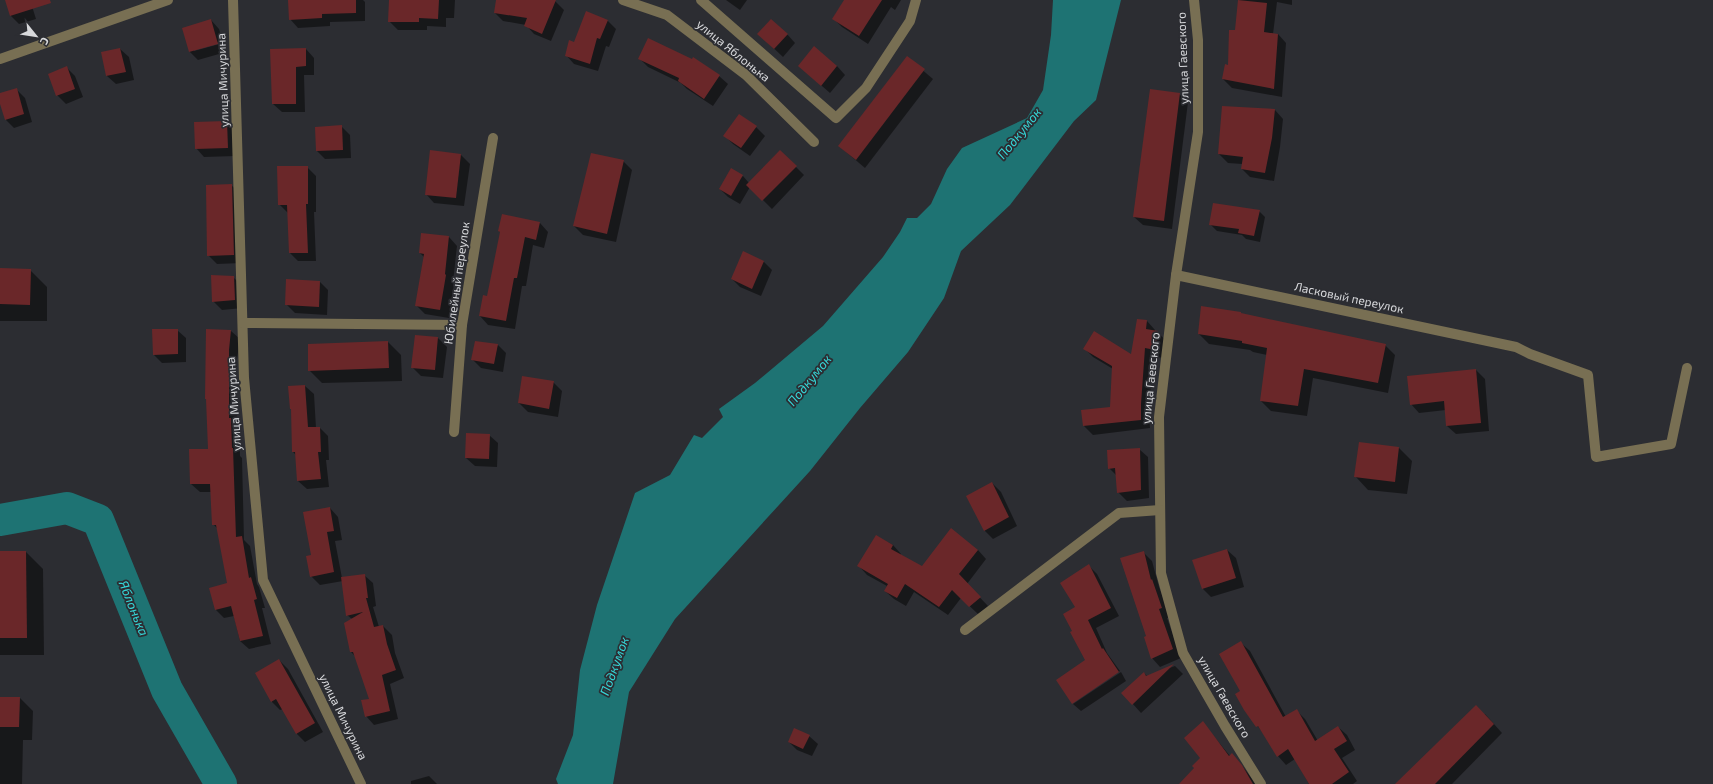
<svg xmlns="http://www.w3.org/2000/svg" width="1713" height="784" viewBox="0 0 1713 784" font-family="'Exo 2',sans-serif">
  <rect width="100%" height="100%" fill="#2c2d32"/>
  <path fill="#1e7373" d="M1053,0H1121L1096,100L1074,121L1010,205L961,251L944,298L908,352L860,408L810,471L675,619L629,692L613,784H558L556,779L573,735L580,670L597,605L635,493L670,475L694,435L702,438L723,417L719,409L755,383L823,326L883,257L900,232L907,218H917L931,204L947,169L962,148L1027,118L1043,90L1051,35Z"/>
  <g fill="#0007" fill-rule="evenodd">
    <path d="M6,0H30L36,19L19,24L11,16Z"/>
    <path d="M289,0H363L365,2V21L330,22V26L298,28L290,19Z"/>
    <path d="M390,0H455L454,18H446V27L427,26V30H398L389,21Z"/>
    <path d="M497,0H552L555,1L564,10L551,41L534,34L526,25L503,21L495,13Z"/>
    <path d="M726,0H747L740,10Z"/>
    <path d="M845,0H901L895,10L891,7L868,44L842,27L833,18Z"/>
    <path d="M1239,0H1292V5L1277,2L1273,34H1278L1286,43L1282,97L1232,88L1223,79L1229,66L1236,31Z"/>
    <path d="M211,20L219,29L226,52L198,60L189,51ZM222,41L223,43L194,51V49Z"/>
    <path d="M607,20L616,29L609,47L606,46L598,71L574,64L566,55L575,43Z"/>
    <path d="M787,34L795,43L783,57L767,42Z"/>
    <path d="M120,49L129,57L134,80L116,84L107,76L102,53Z"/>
    <path d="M306,49L314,58V75H304L305,112H282L273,104Z"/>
    <path d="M907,57L933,79L865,168L839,146Z"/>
    <path d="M640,59L692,61L694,59L719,76L728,84L713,106L687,89L681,83L648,67Z"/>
    <path d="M799,66H837L845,75L830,93Z"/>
    <path d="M66,67L75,76L83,97L66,104L57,95Z"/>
    <path d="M16,89L25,98L32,122L14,128L6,120L0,101V94Z"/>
    <path d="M1179,94L1188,102L1172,229L1143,225L1134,217Z"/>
    <path d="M1275,110L1283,119L1280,147L1274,181L1250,177L1242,169V164L1228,163L1219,154Z"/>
    <path d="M226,122L235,130L236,156L204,157L196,148Z"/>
    <path d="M341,126L350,135L351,158L325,159L317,151Z"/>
    <path d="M756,127L765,136L750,156L733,144L725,136Z"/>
    <path d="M431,151L461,155L470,164L464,206L434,203L426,194Z"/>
    <path d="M780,151L804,175L772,209L750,187L740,204L728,197L720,189L743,176L749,183Z"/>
    <path d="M623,161L632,170L616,242L583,235L574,226Z"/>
    <path d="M307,167L316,176V212H314L316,261H298L290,253L288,213L279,204Z"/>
    <path d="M231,185L240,193L242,263L217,264L208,255Z"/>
    <path d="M1259,211L1265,217L1260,242L1246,239L1242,235L1217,231L1210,224Z"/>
    <path d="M540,223L548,232L544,248L533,245L526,286H522L515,329L488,325L480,316L488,297L501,233L499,231Z"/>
    <path d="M449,237L457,246L453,282L454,284L449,318L425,314L416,305L424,257L420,253Z"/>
    <path d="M744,253L764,262L772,270L761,296L740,287L732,279Z"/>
    <path d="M0,269L30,270L47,287V321H0Z"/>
    <path d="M233,277L242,286L243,308L222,310L213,301Z"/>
    <path d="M320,282L328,290L327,315L295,313L286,304Z"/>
    <path d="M1147,321L1155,330V332H1158L1166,341L1163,358L1153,356L1149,414L1150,428L1093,435L1084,426L1083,411L1111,408L1113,369L1093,357L1085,349L1131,356Z"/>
    <path d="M177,330L186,338V362L162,363L154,355Z"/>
    <path d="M207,330L231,331L240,339L237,359V425L239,428L240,456L242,458L244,540L250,546L257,584L259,587L265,608H262L271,644L249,649L240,641L234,616L224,618L216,610L228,584L218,529L213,524L212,492H200L191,484L209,450L207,401L206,399Z"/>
    <path d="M1199,334L1385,345L1395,355L1388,393L1313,378L1307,416L1271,411L1261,401L1267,355L1253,352L1250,350L1209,344Z"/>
    <path d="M416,336L438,338L447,347L443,378L421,376L412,367Z"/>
    <path d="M388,342L401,355L402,381L322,383L309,370Z"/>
    <path d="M498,345L506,353L503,372L481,368L472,359Z"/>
    <path d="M1476,370L1485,379L1489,431L1456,434L1447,426L1446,410L1419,413L1411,404Z"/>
    <path d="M553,382L562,391L558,417L528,412L519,403Z"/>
    <path d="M305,386L314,394L316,428H320L328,436L329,460H326L329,487L307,489L298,481L296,455L293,452L292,411L291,409L289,387Z"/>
    <path d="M489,435L498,443L497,467L475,466L466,458Z"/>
    <path d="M1399,448L1412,461L1407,494L1368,490L1356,477Z"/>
    <path d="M1139,449L1148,457L1149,498L1127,501L1118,492L1117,476L1109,468Z"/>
    <path d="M992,483L1001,492L1017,526L993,539L984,530Z"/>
    <path d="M330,508L338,517L342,540L335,541L342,578L364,575L373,583L376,606L373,607L379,627L383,626L392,635L395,653L404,678L390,684L398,719L374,725L366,716L370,700L356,657L351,652L352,619L347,615L343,581L320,585L311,576L312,556Z"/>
    <path d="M876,536L893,545L901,554V555L922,568L978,550L986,559L967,584L988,606L978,614L961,598L948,615L914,592L906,606L894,599L885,591L887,586L867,575L859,566Z"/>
    <path d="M1227,550L1236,558L1244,587L1211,597L1203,589L1193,561Z"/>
    <path d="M0,552H26L43,569L44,655H0Z"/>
    <path d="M1143,552L1152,561L1159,587L1170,617L1167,618L1181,658L1160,667L1152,658L1147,637Z"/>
    <path d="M1089,566L1097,574L1119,616L1096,628L1107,653L1120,671L1073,702L1086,660L1073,631L1076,608Z"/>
    <path d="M1241,643L1250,651L1286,717L1296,710L1305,719L1318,741L1338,727L1347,735L1355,750L1342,758L1357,781L1353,784H1309L1295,759L1286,765L1278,756L1263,733L1245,709L1242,691Z"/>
    <path d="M279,660L288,669L323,732L305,742L296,733L283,709L280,710L272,702L256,673Z"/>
    <path d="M1175,666L1183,674L1141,713L1123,693L1144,673L1147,676Z"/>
    <path d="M1121,672L1126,681L1081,711L1073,704Z"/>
    <path d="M0,698H20L33,711L32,740H23L22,784H0Z"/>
    <path d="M1485,714L1502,733L1452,784H1396Z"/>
    <path d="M1203,723L1230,756L1232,754L1240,763L1256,784H1181L1202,759Z"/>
    <path d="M809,736L818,744L812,756L797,750L789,742Z"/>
    <path d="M429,776L437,784H411V781Z"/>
  </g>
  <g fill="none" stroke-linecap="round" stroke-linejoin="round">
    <path stroke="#1e7373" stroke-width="32" d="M0,520L67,508L98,520L167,690L221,784"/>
  </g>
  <g fill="#6a2729">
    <path d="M5,0H50L51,3L10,16Z"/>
    <path d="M288,0H356V13L322,14V18L289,20Z"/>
    <path d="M389,0H439L438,19L419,18V22H388Z"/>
    <path d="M496,0H556L542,34L524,26L527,18L494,13Z"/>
    <path d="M844,0H882L859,36L832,19Z"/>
    <path d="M1238,0L1267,3L1264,32L1278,34L1274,89L1222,79L1225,64L1228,65L1229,30H1235Z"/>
    <path d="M586,11L608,20L600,39L597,38L590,64L565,56L569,40L574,42Z"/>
    <path d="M211,19L218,44L189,52L182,28Z"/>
    <path d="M771,19L788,34L774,49L757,34Z"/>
    <path d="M648,38L692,59L693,57L720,75L704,99L678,81L679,78L638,59Z"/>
    <path d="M814,46L837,66L821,86L798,66Z"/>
    <path d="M120,48L126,72L106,76L101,52Z"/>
    <path d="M306,48V66L296,67V104H272L270,49Z"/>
    <path d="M907,56L925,69L856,160L838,146Z"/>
    <path d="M67,66L75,89L56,96L48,74Z"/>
    <path d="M17,88L24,114L5,120L0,104V93Z"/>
    <path d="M1150,89L1180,93L1164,221L1133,217Z"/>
    <path d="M1222,106L1275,109L1272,138L1265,173L1241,169L1243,157L1218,154Z"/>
    <path d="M739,114L757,126L741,148L723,136Z"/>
    <path d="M227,121L228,148L195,149L194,122Z"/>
    <path d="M342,125L343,150L316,151L315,127Z"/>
    <path d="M430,150L461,154L456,198L425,195Z"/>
    <path d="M780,150L797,166L762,201L746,185Z"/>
    <path d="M591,153L624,160L607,234L573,226Z"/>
    <path d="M277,166H308V204H306L308,253H289L287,205H278Z"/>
    <path d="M731,168L743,175L731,196L719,189Z"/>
    <path d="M232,184L234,255L207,256L206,185Z"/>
    <path d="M1213,203L1260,210L1254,236L1238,233L1239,229L1209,225Z"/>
    <path d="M502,214L540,222L536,240L525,237L517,278H514L506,321L479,316L483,295L487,296L500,232L498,231Z"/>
    <path d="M421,233L449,236L445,274L446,275L440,310L415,306L424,254L419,253Z"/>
    <path d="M743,251L764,261L752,289L731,279Z"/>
    <path d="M0,268L31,269L30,305L0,304Z"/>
    <path d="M211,275L234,276L235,300L212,302Z"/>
    <path d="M286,279L320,281L319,307L285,305Z"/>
    <path d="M1201,306L1241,312V313L1386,344L1378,383L1304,369L1298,406L1260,401L1267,348L1242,343V341L1198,334Z"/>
    <path d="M1137,319L1147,320L1146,329L1158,331L1155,350L1145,348L1141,404V420L1083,426L1081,410L1110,407L1112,366L1083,349L1094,331L1131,354Z"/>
    <path d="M152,329H178V354L153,355Z"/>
    <path d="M206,329L231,330L229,350V418H231L232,448H233L236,537L242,536L249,578L251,577L257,599L254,600L263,636L240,641L231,606L215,610L209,588L227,583L216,525H212L210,484H190L189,449H208L206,399H205Z"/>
    <path d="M415,335L438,337L435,370L411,368Z"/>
    <path d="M388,341L389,368L308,371V344Z"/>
    <path d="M475,341L498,344L494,364L471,360Z"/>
    <path d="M1476,369L1481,423L1446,426L1444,401L1410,405L1407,376Z"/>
    <path d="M522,376L554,381L549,409L518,403Z"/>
    <path d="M305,385L308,427H320L321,452H318L321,479L297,481L295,452H292L291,409H290L288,386Z"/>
    <path d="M466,433L490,434L489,459L465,458Z"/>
    <path d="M1359,442L1399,447L1395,482L1354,477Z"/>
    <path d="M1140,448L1141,490L1117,493L1115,468L1108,469L1107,450Z"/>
    <path d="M992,482L1009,517L984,531L966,496Z"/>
    <path d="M330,507L334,531L327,532L334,572L310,577L306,556L311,555L303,512Z"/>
    <path d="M951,528L978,550L959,574L981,597L969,607L952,590L939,607L905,584L897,598L884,591L888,584L857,566L876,535L893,545L891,549L922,566Z"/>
    <path d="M1227,549L1236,578L1202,589L1192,560Z"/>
    <path d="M0,551H26L27,638H0Z"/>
    <path d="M1144,551L1151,580L1152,579L1162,608L1159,609L1173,649L1151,659L1144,637L1146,636L1120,558Z"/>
    <path d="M1089,564L1111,608L1088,620L1102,649L1103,648L1119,672L1072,704L1056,680L1085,660L1070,632L1072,631L1063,614L1075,607L1060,583Z"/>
    <path d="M365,574L368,598H366L374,627L383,625L387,644L396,670L382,675L390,711L365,717L361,700L369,699L353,652H350L344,623L363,612L346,616L341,577Z"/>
    <path d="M1241,641L1283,717L1297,709L1315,741L1338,726L1347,741L1334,749L1349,772L1332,784H1309L1288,749L1277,757L1258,726L1256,727L1244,710L1235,694L1240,691L1219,654Z"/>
    <path d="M279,659L315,723L296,734L276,699L271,702L255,673Z"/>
    <path d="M1174,664L1132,705L1121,693L1144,672L1146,676Z"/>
    <path d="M0,697H20L19,727H0Z"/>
    <path d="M1476,705L1494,724L1435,784H1395Z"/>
    <path d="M1203,721L1229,756L1232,753L1242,765L1253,784H1179L1194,768L1192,766L1200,758L1184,738Z"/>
    <path d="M794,728L810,735L803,749L788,742Z"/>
  </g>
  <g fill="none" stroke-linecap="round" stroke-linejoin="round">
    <g stroke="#786f53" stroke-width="10">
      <path d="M233,0L244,378L263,580L361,784"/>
      <path d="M623,0L667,15L746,75L814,142"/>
      <path d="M701,0L836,118L866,88L910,21L916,0"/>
      <path d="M1194,0L1198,40V132L1176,275L1159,417L1161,573L1183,653L1225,726L1261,784"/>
      <path d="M0,59L168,0"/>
      <path d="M1176,275L1516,347L1530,354L1588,375L1596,457L1671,444L1687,368"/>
      <path d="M243,323L462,325"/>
      <path d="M454,432L462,325L493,138"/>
      <path d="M965,630L1119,513L1160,510"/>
    </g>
  </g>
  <g text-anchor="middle" stroke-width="3.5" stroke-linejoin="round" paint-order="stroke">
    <g font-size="12" fill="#d7d8db" stroke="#2c2d32">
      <text transform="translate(733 51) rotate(39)" y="4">улица Яблонька</text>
      <text transform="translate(1183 58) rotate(-92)" y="4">улица Гаевского</text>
      <text transform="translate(223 80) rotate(-92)" y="4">улица Мичурина</text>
      <text transform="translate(457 283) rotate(-82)" y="4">Юбилейный переулок</text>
      <text transform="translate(1349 298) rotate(12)" y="4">Ласковый переулок</text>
      <text transform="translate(1151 378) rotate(-84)" y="4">улица Гаевского</text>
      <text transform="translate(234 404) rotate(-94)" y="4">улица Мичурина</text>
      <text transform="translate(1224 697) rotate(60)" y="4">улица Гаевского</text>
      <text transform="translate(343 717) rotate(64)" y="4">улица Мичурина</text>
    </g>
    <g font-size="13" font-style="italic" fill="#35d7d8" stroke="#2c2d32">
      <text transform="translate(1019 133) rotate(-51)" y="5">Подкумок</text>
      <text transform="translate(809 380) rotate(-51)" y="5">Подкумок</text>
      <text transform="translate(134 608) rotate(68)" y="5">Яблонька</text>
      <text transform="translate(614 666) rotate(-70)" y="5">Подкумок</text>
    </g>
  </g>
  <g transform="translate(36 36) rotate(120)" stroke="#2c2d32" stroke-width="3" paint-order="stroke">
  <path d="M0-3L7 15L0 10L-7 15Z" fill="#d7d8db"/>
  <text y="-6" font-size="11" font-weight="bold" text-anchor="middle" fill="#d7d8db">С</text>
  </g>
</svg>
